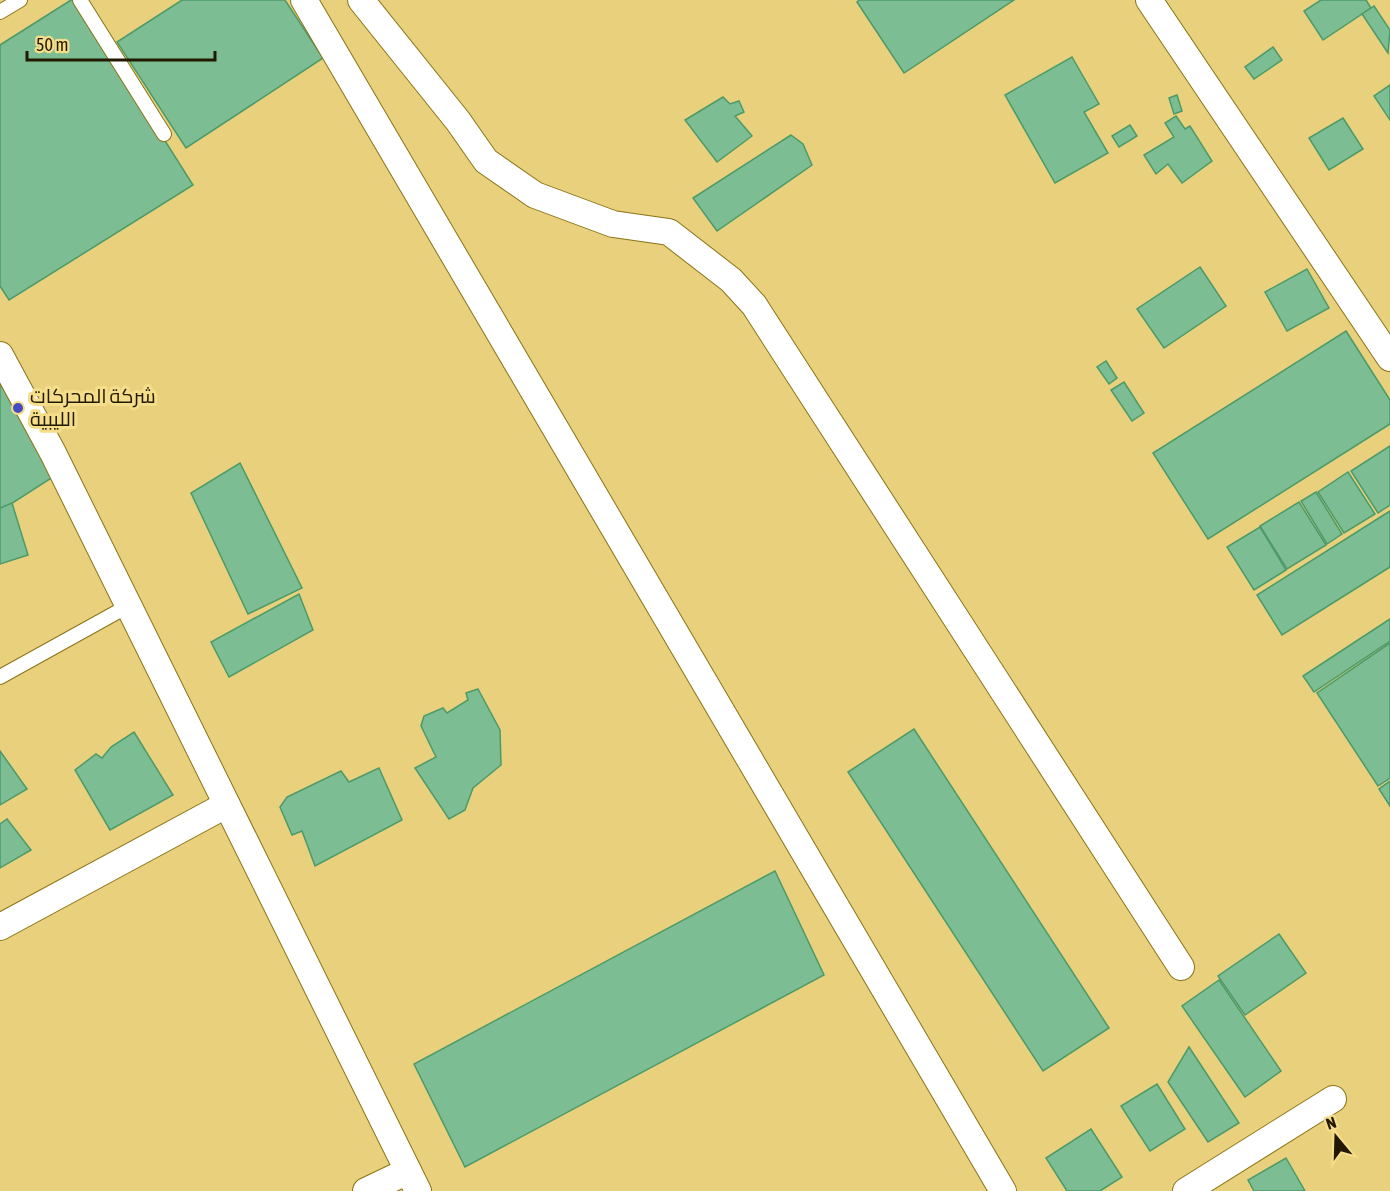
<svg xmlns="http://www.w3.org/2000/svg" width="1390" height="1191" viewBox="0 0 1390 1191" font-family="'Asap Condensed',Cairo,sans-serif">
  <rect width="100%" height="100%" fill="#e8d07c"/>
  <g fill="#7dbd93" stroke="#4c9a69" stroke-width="1.5">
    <path d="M71,0H76L193,185L9,300L0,286V45Z"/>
    <path d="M182,0H285L323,58L186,148L117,42Z"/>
    <path d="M859,0H1014L904,73L857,2Z"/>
    <path d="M1321,0H1366L1371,8L1323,40L1304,11Z"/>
    <path d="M1374,6L1390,30L1388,53L1362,14Z"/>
    <path d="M1273,47L1282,60L1254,79L1245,67Z"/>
    <path d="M1072,57L1099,104L1084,112L1108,153L1055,183L1005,95Z"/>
    <path d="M1390,85V120L1374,96Z"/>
    <path d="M1177,95L1182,111L1174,114L1169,98Z"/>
    <path d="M723,97L730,104L739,101L744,112L735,116L752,136L717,162L685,120Z"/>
    <path d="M1176,116L1185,129L1190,126L1212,161L1182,183L1168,164L1156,174L1144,155L1174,137L1165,123Z"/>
    <path d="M1343,118L1363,149L1329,170L1309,138Z"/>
    <path d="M1130,125L1137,136L1119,147L1112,136Z"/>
    <path d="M791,135L803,144L812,165L717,231L693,198Z"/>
    <path d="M1200,267L1226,306L1164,348L1137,309Z"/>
    <path d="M1307,269L1329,308L1287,331L1265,292Z"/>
    <path d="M1346,331L1390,400V424L1208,539L1153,453Z"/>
    <path d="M0,351L70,466L0,511Z"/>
    <path d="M1106,361L1117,378L1109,384L1097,367Z"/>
    <path d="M1124,382L1144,413L1132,421L1111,390Z"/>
    <path d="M1390,446V505L1378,513L1351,471Z"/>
    <path d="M240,463L302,588L248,614L191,493Z"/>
    <path d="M1348,472L1375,514L1344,533L1318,492Z"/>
    <path d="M1316,492L1342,534L1327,544L1301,501Z"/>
    <path d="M1299,502L1326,545L1287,569L1260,526Z"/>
    <path d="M12,503L28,555L0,564V508Z"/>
    <path d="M1390,511V567L1282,635L1257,595Z"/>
    <path d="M1260,527L1286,570L1254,590L1227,547Z"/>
    <path d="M299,594L313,630L229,677L211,642Z"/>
    <path d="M1390,619V641L1314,692L1303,676Z"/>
    <path d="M1390,643V778L1378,786L1317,693Z"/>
    <path d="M478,689L500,730L501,765L473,788L465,810L449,819L415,768L436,757L421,726L424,716L443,708L447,713L468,700L466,693Z"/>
    <path d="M914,729L1109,1028L1043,1071L848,772Z"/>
    <path d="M134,732L173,795L110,830L75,770L96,754L102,758L111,747Z"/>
    <path d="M0,751L27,789L0,805Z"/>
    <path d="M379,768L402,820L315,866L302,831L292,835L280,807L287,797L341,771L349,782Z"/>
    <path d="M1390,781V806L1379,789Z"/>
    <path d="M7,819L31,850L0,868V824Z"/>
    <path d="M775,871L824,975L465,1167L414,1064Z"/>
    <path d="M1279,934L1306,973L1245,1015L1218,976Z"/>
    <path d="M1219,980L1281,1071L1245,1097L1182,1006Z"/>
    <path d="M1189,1047L1239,1123L1208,1142L1168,1082Z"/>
    <path d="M1157,1084L1185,1129L1150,1151L1121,1106Z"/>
    <path d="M1091,1129L1122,1177L1100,1191H1067L1046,1158Z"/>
    <path d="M1286,1158L1305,1191H1254L1248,1180Z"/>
  </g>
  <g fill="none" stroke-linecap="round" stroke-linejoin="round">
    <defs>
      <g id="lane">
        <path d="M80,0L164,134"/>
        <path d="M0,12L20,0"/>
        <path d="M0,677L128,606"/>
      </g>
      <g id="street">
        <path d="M304,0L1003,1191"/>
        <path d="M361,0L458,121L486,161L535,195L613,224L669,232L731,280L754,305L1181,967"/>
        <path d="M1149,0L1390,358"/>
        <path d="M0,355L53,453L418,1191"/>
        <path d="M0,927L226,805"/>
        <path d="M366,1191L408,1171"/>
        <path d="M1186,1191L1333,1099"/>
      </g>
    </defs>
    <use href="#lane" stroke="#8a7417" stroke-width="16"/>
    <use href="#street" stroke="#8a7417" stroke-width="28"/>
    <use href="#lane" stroke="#fff" stroke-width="14"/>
    <use href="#street" stroke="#fff" stroke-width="26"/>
  </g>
  <circle fill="#444cc1" stroke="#f5dd89" stroke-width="2" cx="18" cy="408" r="6"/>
  <g text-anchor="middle" stroke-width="6" stroke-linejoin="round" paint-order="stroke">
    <g font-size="20" fill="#211a01" stroke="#f5dd89" text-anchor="start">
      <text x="30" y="403">شركة المحركات<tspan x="30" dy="23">الليبية</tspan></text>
    </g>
  </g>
  <g transform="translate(1336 1137) rotate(341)" stroke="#f5dd89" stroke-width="4.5" paint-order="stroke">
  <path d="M0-4.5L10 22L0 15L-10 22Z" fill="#211a01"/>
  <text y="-9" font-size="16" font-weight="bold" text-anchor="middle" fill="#211a01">N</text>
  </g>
  <path d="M27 51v9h188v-9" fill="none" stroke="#211a01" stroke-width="3"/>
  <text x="36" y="51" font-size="18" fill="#211a01" stroke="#f5dd89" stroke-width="4.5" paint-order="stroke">50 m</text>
</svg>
